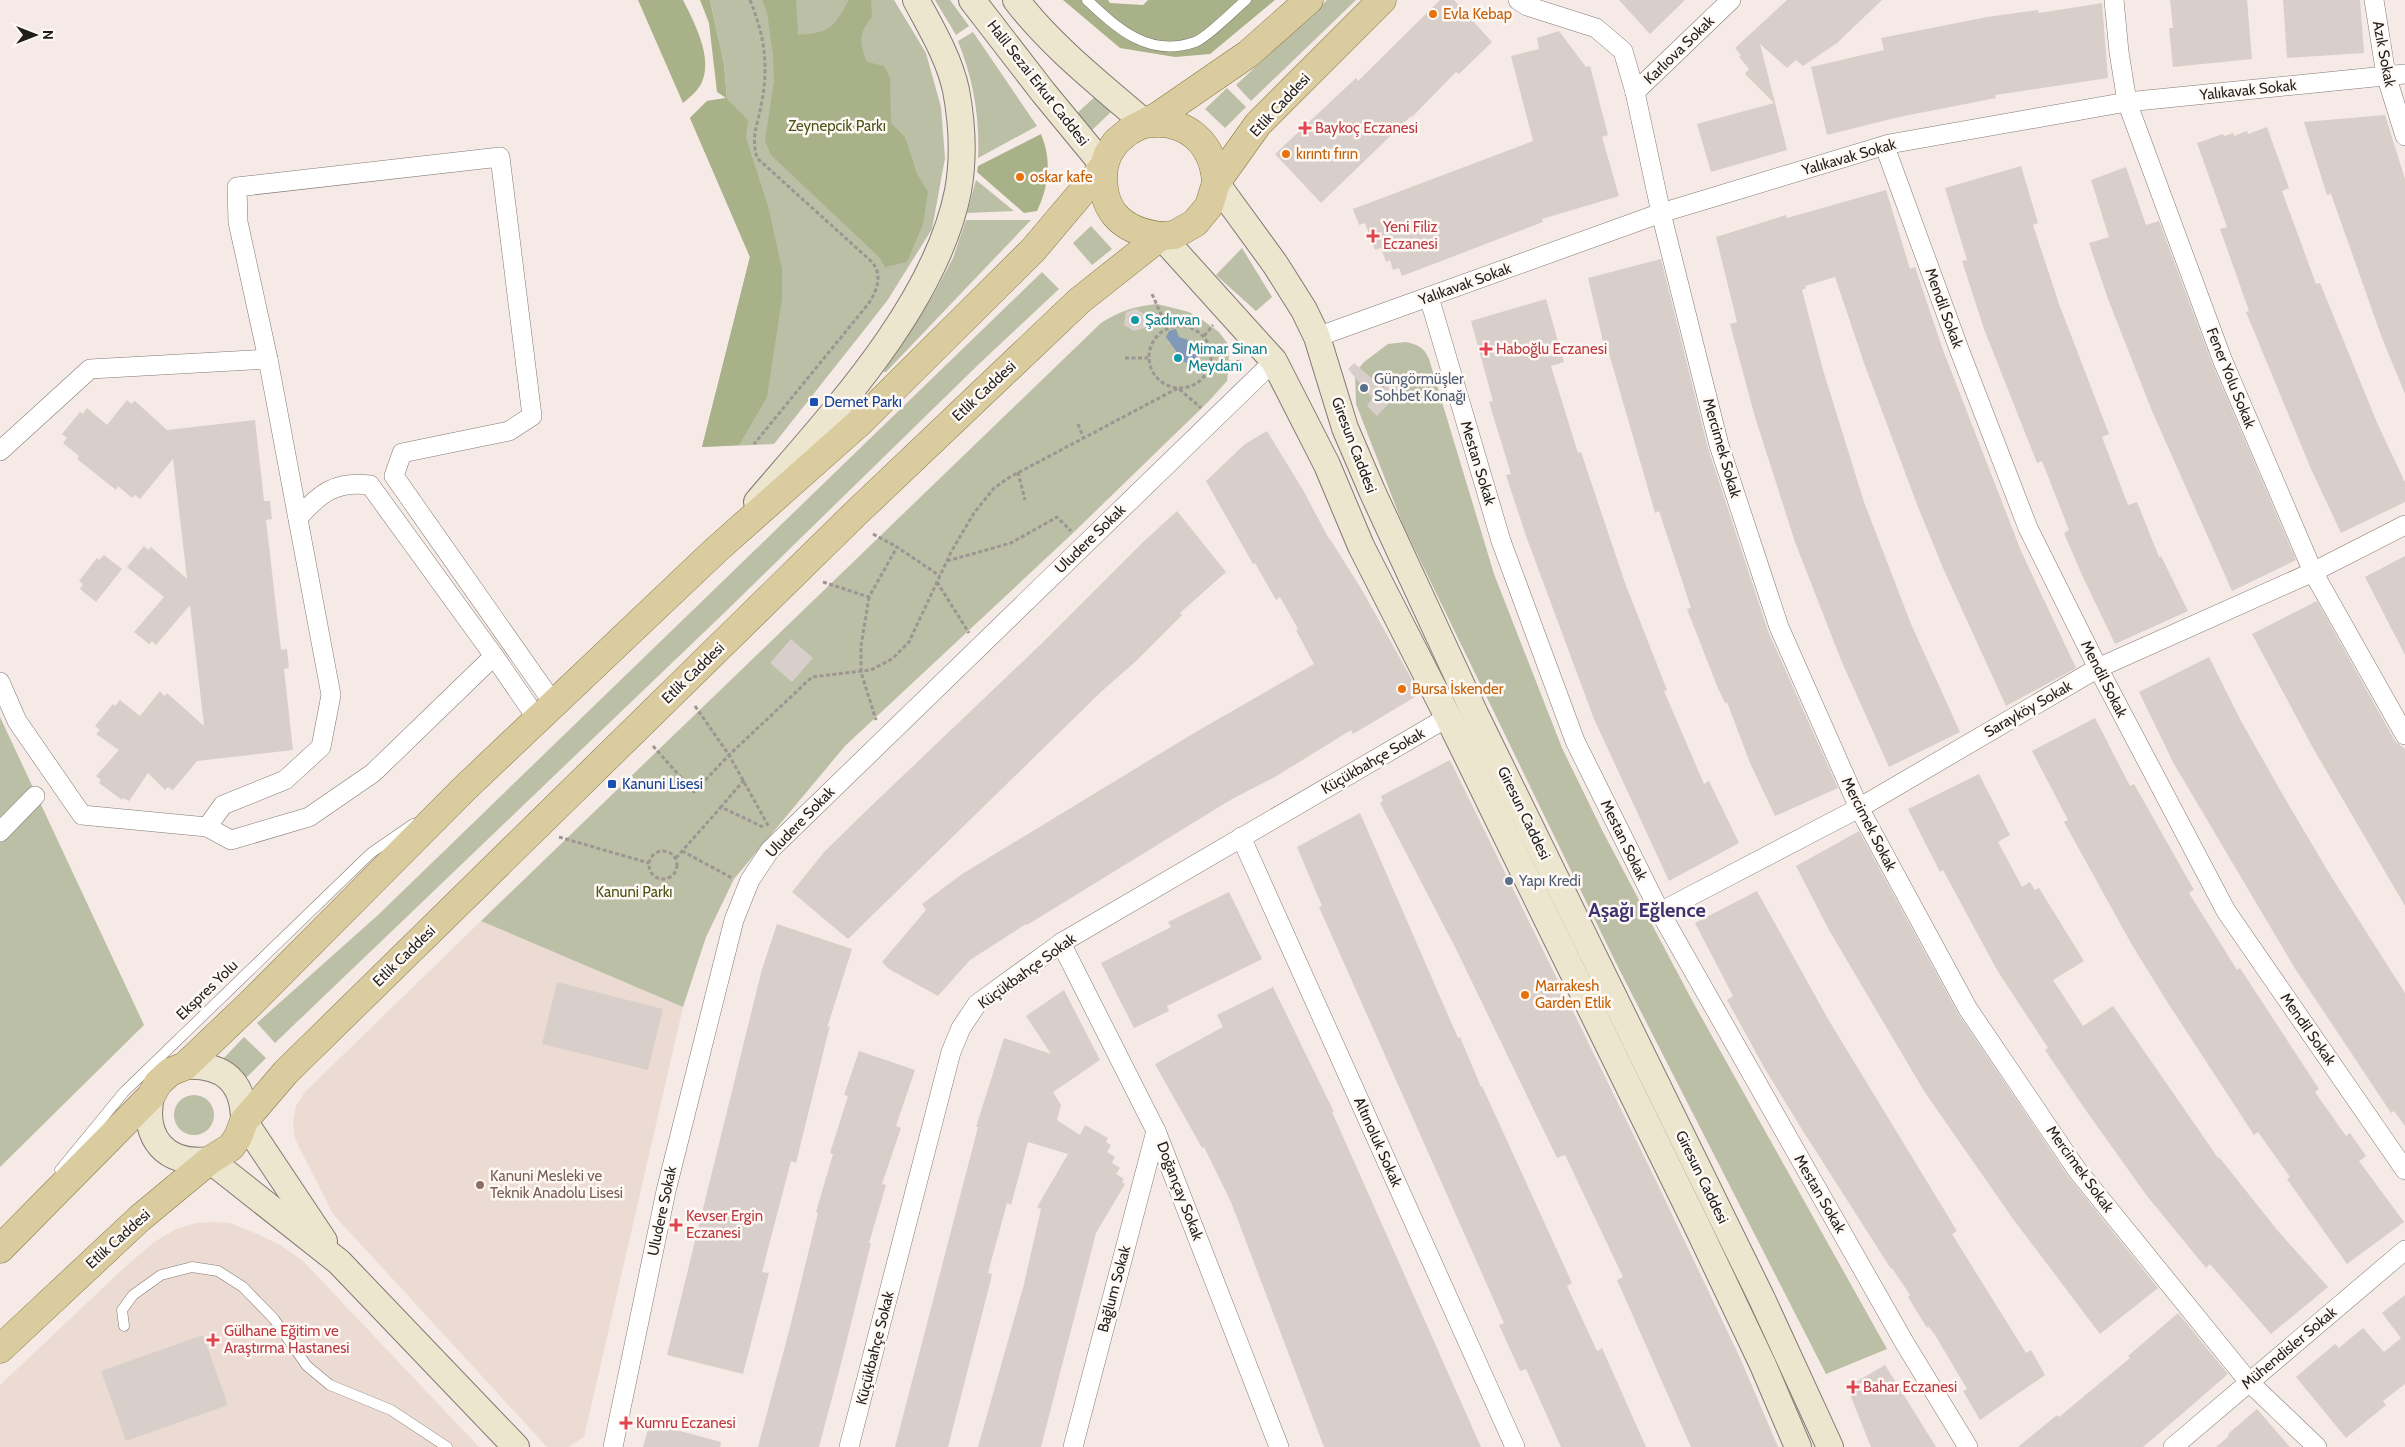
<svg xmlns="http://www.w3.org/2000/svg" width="2405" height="1447" viewBox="0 0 2405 1447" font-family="Cabin,sans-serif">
  <rect width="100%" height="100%" fill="#f5eae5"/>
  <g fill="#ecdbd2">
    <path d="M481,921L683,1007L584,1437L568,1447H547L333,1214L295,1139L293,1122L296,1106L305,1092Z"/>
    <path d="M215,1222L230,1223L255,1233L280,1245L303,1261L479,1447H0V1385L124,1268L153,1243L176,1229L196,1223Z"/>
  </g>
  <g fill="#babfa6">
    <path d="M710,0H894L926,53L941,107L945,158L932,229L887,301L774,444L702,447L750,257L690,118L707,101L727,98L724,64Z"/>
    <path d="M935,0H950L969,26L956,35Z"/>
    <path d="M1327,0H1356L1251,101L1236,85Z"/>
    <path d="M973,32L1037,126L978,158C980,116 973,79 958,41Z"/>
    <path d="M1227,88L1246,107L1225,128L1205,109Z"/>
    <path d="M1098,94L1113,110L1090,132L1075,115Z"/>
    <path d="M976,180L1014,211L967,213Z"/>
    <path d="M966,220H1031L886,372H883L934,294L953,258Z"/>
    <path d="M1091,226L1112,249L1092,265L1073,243Z"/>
    <path d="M1242,248L1272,297L1256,311L1216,275Z"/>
    <path d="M1042,272L1059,289L980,363L722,615L275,1043L257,1023L378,915Z"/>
    <path d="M1157,304L1189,312L1201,319L1219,332L1228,344L1229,364L1227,381L1208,402L1073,533L845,746L734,879L706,937L683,1007L481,921L1101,323C1120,311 1135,306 1157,304Z"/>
    <path d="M1406,342C1418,345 1424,347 1429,359L1494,574L1562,748L1603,832L1694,1004L1887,1349L1826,1374L1614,959L1403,525L1356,404L1355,373L1364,362L1388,344Z"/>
    <path d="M0,717L144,1025L0,1167Z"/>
    <path d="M244,1037L266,1058L244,1080L223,1059Z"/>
    <circle cx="194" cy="1115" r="20"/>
  </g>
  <g fill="#a9b189">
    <path d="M638,0H683C694,22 713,57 702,82C698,91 690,97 683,103Z"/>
    <path d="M700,0H710L711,5L724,64L727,99L748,120L746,138L768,206L782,269V298L767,397L739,445L702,447L750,257L690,118L707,101L726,98L717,92L709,23Z"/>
    <path d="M762,0H796L798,35C830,33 834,27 849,0H871L872,17C858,34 859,42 867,62L884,66L890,78L891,123L905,137L917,174L928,192L923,224L907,262L885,267L879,257L771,155L765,141L774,81L773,55L767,12Z"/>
    <path d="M1063,0H1108L1110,3L1143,5L1148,0H1275L1210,54L1175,57L1120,48Z"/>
    <path d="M1041,134C1052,161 1049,185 1037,211L1024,213L977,172L978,166Z"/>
  </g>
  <path fill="#8298b8" d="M1176,329L1179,337L1188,340L1198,353L1197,361L1193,364L1184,362L1166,337L1169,331Z"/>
  <g fill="#d9cfca">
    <path d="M1440,0H1454L1492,42L1459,74L1456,72L1412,117L1411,116L1321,203L1275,154L1356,78L1358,81Z"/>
    <path d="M1619,0H1685L1650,34Z"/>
    <path d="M1787,0H1882L1837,43L1803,66L1796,60L1787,68L1760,44L1787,150L1711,172L1697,124L1774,103L1745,74L1749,69L1739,57L1741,55L1735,48Z"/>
    <path d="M2170,0H2247L2252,59L2173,67L2169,28H2173Z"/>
    <path d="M2283,0H2360L2364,53L2287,58Z"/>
    <path d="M2102,3L2108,78L1995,95L1996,98L1899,117L1827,135L1811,67L1884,50L1881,38L1987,17L2038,10L2039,13Z"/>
    <path d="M1559,31L1586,67L1590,66L1608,135L1602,137L1619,196L1542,219L1543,222L1402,276L1399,268L1393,270L1390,260L1386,262L1381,248L1375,250L1365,223L1359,225L1353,209L1533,141L1511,56L1539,49L1537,38Z"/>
    <path d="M2385,115L2405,179V394L2382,338L2331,194L2327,195L2304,122Z"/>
    <path d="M2267,127L2289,188L2282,191L2316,284L2320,283L2378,425L2405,482V502L2341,533L2311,469L2246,312L2249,311L2220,229L2227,227L2197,143L2223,134L2224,136L2233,133L2234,136L2247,131L2248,134Z"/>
    <path d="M2021,166L2038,223L2033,225L2059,304L2109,434L2102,437L2128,505L2137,502L2159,557L2161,556L2188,611L2115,644L2082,575L2064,533L2069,530L2042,461L2037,463L1984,329L1962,261L1967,260L1945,188Z"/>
    <path d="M2126,167L2146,225L2159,221L2212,363L2296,560L2232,591L2152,411L2108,299L2089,243L2109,237L2091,180Z"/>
    <path d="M1886,190L1910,269L1915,267L1943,350L2021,551L2076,668L2006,706L1943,568L1918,507L1864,363L1835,277L1805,286L1806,288L1802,290L1823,370L1864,502L1911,624L1960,732L1889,767L1841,660L1795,542L1755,417L1730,324L1737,322L1716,237L1786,215L1787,218Z"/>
    <path d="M1661,259L1708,448L1768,631L1838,788L1775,816L1750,763L1727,702L1725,703L1717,686L1687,609L1691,608L1659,511L1655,513L1608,350H1605L1588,278Z"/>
    <path d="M1546,299L1564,362L1551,366L1578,453L1581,452L1625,583L1667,690L1664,691L1704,784L1709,781L1739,843L1669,881L1594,719L1526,536L1506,475L1511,474L1489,402L1493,401L1471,321Z"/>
    <path d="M1136,309L1146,315L1145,328L1134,331L1124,325L1126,312Z"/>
    <path d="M1354,363L1383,388L1391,379L1402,389L1377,416L1367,406L1372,398L1348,369Z"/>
    <path d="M127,400L131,404L135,401L167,430L255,420L264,501H270L272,519L266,520L281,650L287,649L289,668L284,669L293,750L197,761L173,790L168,787L165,790L148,773L129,801L123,798L122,800L99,783L101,780L96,776L119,750L96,734L100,730L95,726L113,704L115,706L120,700L140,716L160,691L164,696L167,693L204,726L190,605L156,645L152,641L149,644L134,632L164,597L127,567L144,546L148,550L151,547L187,579L173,459L140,499L135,495L132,498L118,486L116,490L77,459L79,456L63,443L67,438L62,434L80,412L83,414L87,408L107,425Z"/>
    <path d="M1267,431L1303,490L1329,539H1330L1362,590L1420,694L1353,734L1351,730L1275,777L1232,799L1027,925L1026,924L970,960L938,996L889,969L882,962L926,910L922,904L962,874L1194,733L1314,664L1296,630L1298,629L1280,597L1276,600L1255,563L1253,564L1206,481L1245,444Z"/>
    <path d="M1177,511L1226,572L1180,613L1182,615L1135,662L1102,691L848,939L792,892L824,852L867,810L1039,646L1141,544Z"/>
    <path d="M104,555L122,569L96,602L80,589L83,584L79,581L97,558L99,560Z"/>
    <path d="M2405,556V655L2365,577Z"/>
    <path d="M2317,601L2395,741L2405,749V906L2313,748L2252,634Z"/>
    <path d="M791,639L813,658L792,682L770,663Z"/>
    <path d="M2209,657L2241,721L2280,790L2329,873L2405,993V1126L2394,1111L2391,1113L2294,967L2174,764L2139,692Z"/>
    <path d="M2095,718L2130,786L2134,784L2194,890L2189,893L2237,970L2240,968L2319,1089L2315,1092L2346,1136L2350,1133L2366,1156L2359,1161L2404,1222L2347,1264L2287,1179L2290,1177L2258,1132L2254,1135L2166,1000L2132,945L2064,822L2068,820L2032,751Z"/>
    <path d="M1450,760L1659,1187L1741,1360L1778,1447H1691L1617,1280L1623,1277L1565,1155L1557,1158L1456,949L1380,803L1383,801L1381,796Z"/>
    <path d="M1979,774L2010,835L1998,842L2022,887L2030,882L2035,890L2039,888L2084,961L2053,980L2083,1026L2113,1006L2218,1158L2219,1157L2278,1231L2328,1287L2271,1334L2210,1264L2206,1268L2147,1196L2087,1112L2045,1050L2048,1048L1997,970L1943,870L1940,872L1908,809Z"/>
    <path d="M1360,813L1458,1038L1460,1037L1481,1087L1482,1086L1572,1283L1567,1286L1597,1351L1602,1348L1646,1447H1561L1526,1369L1520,1371L1499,1325L1504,1323L1319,907L1322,906L1297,847Z"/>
    <path d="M1859,831L1959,1015L2068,1176L2158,1288L2100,1334L2013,1219L1924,1091L1829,930L1796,866Z"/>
    <path d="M1757,891L1828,1019L1957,1231L1952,1234L2026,1353L2031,1350L2045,1375L1980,1420L1963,1391L1967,1389L1935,1335L1928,1326L1927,1328L1908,1297L1910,1295L1892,1268L1891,1269L1803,1131L1765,1069L1727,1000L1733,996L1695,923Z"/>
    <path d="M1229,892L1262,959L1167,1006L1169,1011L1134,1028L1101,963L1171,927L1168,922Z"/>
    <path d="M777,924L852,949L827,1028L830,1025L796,1163L791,1161L762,1272L769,1273L743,1374L667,1355L762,969Z"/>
    <path d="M557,982L663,1009L648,1070L542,1044Z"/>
    <path d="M1273,987L1334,1112H1332L1481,1447H1324L1231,1202L1204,1147L1202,1148L1155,1064L1223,1027L1217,1015Z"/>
    <path d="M1064,990L1100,1060L1053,1092L1061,1105L1057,1120L1080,1135L1085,1125L1108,1138L1106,1142L1111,1145L1107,1152L1115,1157L1112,1163L1120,1168L1116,1174L1124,1179L1122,1182L1125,1184L1096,1233L1041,1447H978L1024,1284L1041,1209L1037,1207L1068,1154L1028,1142L1011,1205L1007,1203L988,1273L992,1274L990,1283L948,1447H895L978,1127H976L1004,1038L1051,1054L1026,1016Z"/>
    <path d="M859,1051L915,1070L896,1126L901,1128L882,1184L886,1185L869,1243H871L842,1360L819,1447H758L789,1331L818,1213L816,1212L833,1154L830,1153L848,1096L844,1095Z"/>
    <path d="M2405,1295V1384L2383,1401L2386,1405L2346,1438L2296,1377L2335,1344L2339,1348L2363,1328L2384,1352L2401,1338L2382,1313Z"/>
    <path d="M2178,1313L2228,1374L2183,1413L2143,1447H2018L2057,1415L2059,1417L2130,1358L2128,1356Z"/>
    <path d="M203,1335L228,1405L126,1441L101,1371Z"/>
    <path d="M1885,1365L1905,1397L1936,1447H1871L1847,1387Z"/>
    <path d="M2257,1409L2290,1447H2216L2229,1436L2228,1434Z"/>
    <path d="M650,1423L721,1442L720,1447H643Z"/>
  </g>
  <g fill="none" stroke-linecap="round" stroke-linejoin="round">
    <defs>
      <g id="lane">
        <path d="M1087,0C1118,29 1149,58 1195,42C1207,38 1235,9 1246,0"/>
        <path d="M60,1170L124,1092L371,853L413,824"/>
        <path d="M124,1326L122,1310L133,1295L161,1275L192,1267L218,1271L243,1287L274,1319L307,1366L330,1385L391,1410L447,1447"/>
      </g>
      <g id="street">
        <path d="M1518,0L1527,6L1596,28L1623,51L1635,92L1731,0"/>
        <path d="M2114,0L2119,52L2127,102L2222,359L2313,572L2405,735"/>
        <path d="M2374,0L2386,75L2405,136"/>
        <path d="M1635,92L1661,213L1719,445L1779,627L1859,808L1968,1009L2077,1170L2249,1382L2317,1447"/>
        <path d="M1885,147L1959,349L2028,528L2098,668L2226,911L2405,1170"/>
        <path d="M1429,297L1501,541L1575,741L1660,912L1904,1342L1968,1447"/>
        <path d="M1317,337L1661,213L1889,144L2127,102L2405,74"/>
        <path d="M0,451L90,369L268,359"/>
        <path d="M298,518C320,493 335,481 370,485L494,656L538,720"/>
        <path d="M494,656L373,773L309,817L231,840L207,827L223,805L285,780L321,747L331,695L268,359L238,222L237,187L500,157L532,416L509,431L402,453L394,476L554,704"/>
        <path d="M0,682L17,721L82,815L207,827"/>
        <path d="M0,832L35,796"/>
        <path d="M1241,837L1515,1447"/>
        <path d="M1660,912L1859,808L2098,668L2313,572L2405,525"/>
        <path d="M1061,943L1156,1131L1279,1447"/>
        <path d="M613,1447L666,1191L734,920L750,880L770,850L1274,361"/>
        <path d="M849,1447L951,1052L961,1028L977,1004L1061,943L1448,717"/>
        <path d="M1073,1447L1156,1131"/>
        <path d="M2173,1447L2405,1250"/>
      </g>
      <g id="secondary">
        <path d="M972,0L1043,92L1104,166"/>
        <path d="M1016,0C1052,47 1101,85 1146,124"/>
        <path d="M1216,183L1275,264L1304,310L1317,337L1345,428L1372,491L1476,716L1762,1299L1830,1447"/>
        <path d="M1161,236L1274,361L1327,465L1361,546L1448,717L1697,1226L1763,1365L1798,1447"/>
        <path d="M757,502C831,415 935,306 958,191C964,158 962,122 956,90C949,58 931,28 916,0"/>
        <path d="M185,1066C224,1064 244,1082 244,1121L324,1241"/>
        <path d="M151,1096C142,1138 166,1166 210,1160L339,1262L516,1447"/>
      </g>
      <g id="primary">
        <path d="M1146,124C1186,118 1214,143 1216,183"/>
        <path d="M1104,166C1099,209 1120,231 1161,236"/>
        <path d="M0,1249L151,1096L158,1083L170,1072L185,1066L250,1004L465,788L716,550L859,423L1033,250L1104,166L1108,154L1116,142L1129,131L1158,116L1248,54L1309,0"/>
        <path d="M0,1349L140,1218L210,1160L231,1147L238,1137L244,1121L286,1072L856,513L1079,301L1161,236L1174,235L1195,223L1209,206L1216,183L1258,124L1382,0"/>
      </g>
    </defs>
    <use href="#lane" stroke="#827974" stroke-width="11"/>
    <use href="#street" stroke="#827974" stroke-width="20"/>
    <use href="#secondary" stroke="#827974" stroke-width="28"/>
    <use href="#primary" stroke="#897946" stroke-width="29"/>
    <g stroke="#9d9592" stroke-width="3" stroke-dasharray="4 2.5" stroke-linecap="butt">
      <path d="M750,0C765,37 769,66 761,106C757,127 751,136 757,158L872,262C883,275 877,290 869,303L754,444"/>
      <path d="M1152,294L1167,328"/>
      <circle cx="1180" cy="357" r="31"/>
      <path d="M1204,336L1213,325"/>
      <path d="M1125,358H1148"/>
      <path d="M1210,364L1243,361"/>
      <path d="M1078,424L1084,439"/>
      <path d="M1018,472L1025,500"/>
      <path d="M873,534L897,547"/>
      <path d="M947,561L1011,543L1057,517L1071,531"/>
      <path d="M823,582L869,597L897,547L940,576"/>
      <path d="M937,582L969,633"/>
      <path d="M869,597L861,646V672L876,720"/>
      <path d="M695,706L729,755L769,827"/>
      <path d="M653,746L694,792L729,755L812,677L871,670L892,659L909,642L951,552L974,513L994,488L1010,477L1178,388L1201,408"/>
      <path d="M744,780L721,807L765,828"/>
      <path d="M559,837L649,863"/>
      <path d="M682,851L732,878"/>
      <circle cx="663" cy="865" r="14"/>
      <path d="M676,858L721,807"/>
    </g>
    <use href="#lane" stroke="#fff" stroke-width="10"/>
    <use href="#street" stroke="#fff" stroke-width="19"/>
    <use href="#secondary" stroke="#ece6ce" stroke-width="26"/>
    <use href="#primary" stroke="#dacc9e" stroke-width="28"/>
  </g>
  <g fill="#e8710a" stroke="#fff9f5" stroke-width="2">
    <circle cx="1433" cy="14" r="5"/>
    <circle cx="1286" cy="154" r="5"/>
    <circle cx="1020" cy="177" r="5"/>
    <circle cx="1402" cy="689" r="5"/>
    <circle cx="1525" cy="995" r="5"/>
  </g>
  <g fill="#e0444e" stroke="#fff9f5" stroke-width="2">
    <path d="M1302.5 120.5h5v5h5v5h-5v5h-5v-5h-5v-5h5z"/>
    <path d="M1370.5 228.5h5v5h5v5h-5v5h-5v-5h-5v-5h5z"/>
    <path d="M1483.5 341.5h5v5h5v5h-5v5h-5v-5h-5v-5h5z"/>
    <path d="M673.5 1217.5h5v5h5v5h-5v5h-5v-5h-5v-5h5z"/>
    <path d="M210.5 1332.5h5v5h5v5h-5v5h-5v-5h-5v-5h5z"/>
    <path d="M1850.5 1379.5h5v5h5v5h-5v5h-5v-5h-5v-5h5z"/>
    <path d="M623.5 1415.5h5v5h5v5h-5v5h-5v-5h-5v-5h5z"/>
  </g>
  <g fill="#0f9aa8" stroke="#fff9f5" stroke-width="2">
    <circle cx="1135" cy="320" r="5"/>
    <circle cx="1178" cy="358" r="5"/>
  </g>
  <g fill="#5c6f8a" stroke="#fff9f5" stroke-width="2">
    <circle cx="1364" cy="388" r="5"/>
    <circle cx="1509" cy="881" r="5"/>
  </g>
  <g fill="#1a4fb4" stroke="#fff9f5" stroke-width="2">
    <rect x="809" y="397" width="10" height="10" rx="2.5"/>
    <rect x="607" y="779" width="10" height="10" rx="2.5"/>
  </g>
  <circle fill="#8d6e63" stroke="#fff9f5" stroke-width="2" cx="480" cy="1185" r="5"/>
  <g text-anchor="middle" stroke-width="5" stroke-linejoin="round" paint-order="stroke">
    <g font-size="15" fill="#c56008" stroke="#fff9f5" text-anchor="start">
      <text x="1443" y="19">Evla Kebap</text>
      <text x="1296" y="159">kırıntı fırın</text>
      <text x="1030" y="182">oskar kafe</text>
      <text x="1412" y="694">Bursa İskender</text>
      <text x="1535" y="991">Marrakesh<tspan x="1535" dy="17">Garden Etlik</tspan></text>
    </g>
    <g font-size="15" fill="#221e1c" stroke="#fff9f5">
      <text transform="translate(1679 50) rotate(-44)" y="5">Karlıova Sokak</text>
      <text transform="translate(2384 54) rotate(79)" y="5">Azık Sokak</text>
      <text transform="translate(1038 83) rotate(52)" y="5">Halil Sezai Erkut Caddesi</text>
      <text transform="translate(2248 90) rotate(-6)" y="5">Yalıkavak Sokak</text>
      <text transform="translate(1280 105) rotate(-47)" y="5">Etlik Caddesi</text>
      <text transform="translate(1849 157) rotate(-16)" y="5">Yalıkavak Sokak</text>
      <text transform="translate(1465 284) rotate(-20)" y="5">Yalıkavak Sokak</text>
      <text transform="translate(1944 308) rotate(70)" y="5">Mendil Sokak</text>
      <text transform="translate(2231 378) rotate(68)" y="5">Fener Yolu Sokak</text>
      <text transform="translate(984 391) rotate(-43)" y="5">Etlik Caddesi</text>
      <text transform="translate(1354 445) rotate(69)" y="5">Giresun Caddesi</text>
      <text transform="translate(1722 448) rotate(74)" y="5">Mercimek Sokak</text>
      <text transform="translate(1478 463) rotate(73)" y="5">Mestan Sokak</text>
      <text transform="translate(1090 539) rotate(-44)" y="5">Uludere Sokak</text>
      <text transform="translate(693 673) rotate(-44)" y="5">Etlik Caddesi</text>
      <text transform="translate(2104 679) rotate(63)" y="5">Mendil Sokak</text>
      <text transform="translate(2028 709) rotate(-30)" y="5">Sarayköy Sokak</text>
      <text transform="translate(1373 761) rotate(-30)" y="5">Küçükbahçe Sokak</text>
      <text transform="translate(1524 813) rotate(64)" y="5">Giresun Caddesi</text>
      <text transform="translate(800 822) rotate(-46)" y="5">Uludere Sokak</text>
      <text transform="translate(1869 824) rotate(63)" y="5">Mercimek Sokak</text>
      <text transform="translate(1624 840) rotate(64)" y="5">Mestan Sokak</text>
      <text transform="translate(404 956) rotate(-44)" y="5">Etlik Caddesi</text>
      <text transform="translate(1027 971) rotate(-36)" y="5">Küçükbahçe Sokak</text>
      <text transform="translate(207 990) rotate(-44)" y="5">Ekspres Yolu</text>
      <text transform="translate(2308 1029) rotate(55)" y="5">Mendil Sokak</text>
      <text transform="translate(1378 1142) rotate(66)" y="5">Altınoluk Sokak</text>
      <text transform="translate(2080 1169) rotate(54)" y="5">Mercimek Sokak</text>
      <text transform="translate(1702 1177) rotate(64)" y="5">Giresun Caddesi</text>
      <text transform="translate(1180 1191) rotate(69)" y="5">Doğançay Sokak</text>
      <text transform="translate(1820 1194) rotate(60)" y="5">Mestan Sokak</text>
      <text transform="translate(662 1211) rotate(-78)" y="5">Uludere Sokak</text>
      <text transform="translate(118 1239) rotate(-42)" y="5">Etlik Caddesi</text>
      <text transform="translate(1114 1289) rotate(-75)" y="5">Bağlum Sokak</text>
      <text transform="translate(875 1348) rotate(-76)" y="5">Küçükbahçe Sokak</text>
      <text transform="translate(2289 1348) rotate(-40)" y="5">Mühendisler Sokak</text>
    </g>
    <g font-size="15" fill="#4c5415" stroke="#fff9f5">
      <text x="837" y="131">Zeynepcik Parkı</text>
      <text x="634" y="897">Kanuni Parkı</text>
    </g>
    <g font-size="15" fill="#be3a42" stroke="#fff9f5" text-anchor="start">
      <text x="1315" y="133">Baykoç Eczanesi</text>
      <text x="1383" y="232">Yeni Filiz<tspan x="1383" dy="17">Eczanesi</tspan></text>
      <text x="1496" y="354">Haboğlu Eczanesi</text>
      <text x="686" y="1221">Kevser Ergin<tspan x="686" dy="17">Eczanesi</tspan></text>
      <text x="224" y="1336">Gülhane Eğitim ve<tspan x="224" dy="17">Araştırma Hastanesi</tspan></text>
      <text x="1863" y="1392">Bahar Eczanesi</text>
      <text x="636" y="1428">Kumru Eczanesi</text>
    </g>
    <g font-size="15" fill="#0d838f" stroke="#fff9f5" text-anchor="start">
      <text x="1145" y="325">Şadırvan</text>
      <text x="1188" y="354">Mimar Sinan<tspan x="1188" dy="17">Meydanı</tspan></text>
    </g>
    <g font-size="15" fill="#4e5e75" stroke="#fff9f5" text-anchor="start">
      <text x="1374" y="384">Güngörmüşler<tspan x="1374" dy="17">Sohbet Konağı</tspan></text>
      <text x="1519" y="886">Yapı Kredi</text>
    </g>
    <g font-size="15" fill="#164399" stroke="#fff9f5" text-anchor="start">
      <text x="824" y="407">Demet Parkı</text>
      <text x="622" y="789">Kanuni Lisesi</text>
    </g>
    <g font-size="15" fill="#785e54" stroke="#fff9f5" text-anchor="start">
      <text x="490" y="1181">Kanuni Mesleki ve<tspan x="490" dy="17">Teknik Anadolu Lisesi</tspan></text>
    </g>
    <g font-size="20" font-weight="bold" fill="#3c326e" stroke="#fff9f5">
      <text x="1647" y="917">Aşağı Eğlence</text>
    </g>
  </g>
  <g transform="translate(35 35) rotate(90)" stroke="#fff9f5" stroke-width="4" paint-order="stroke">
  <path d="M0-4L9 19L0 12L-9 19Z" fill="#221e1c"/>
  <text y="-8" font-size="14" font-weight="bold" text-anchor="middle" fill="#221e1c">N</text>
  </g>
</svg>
